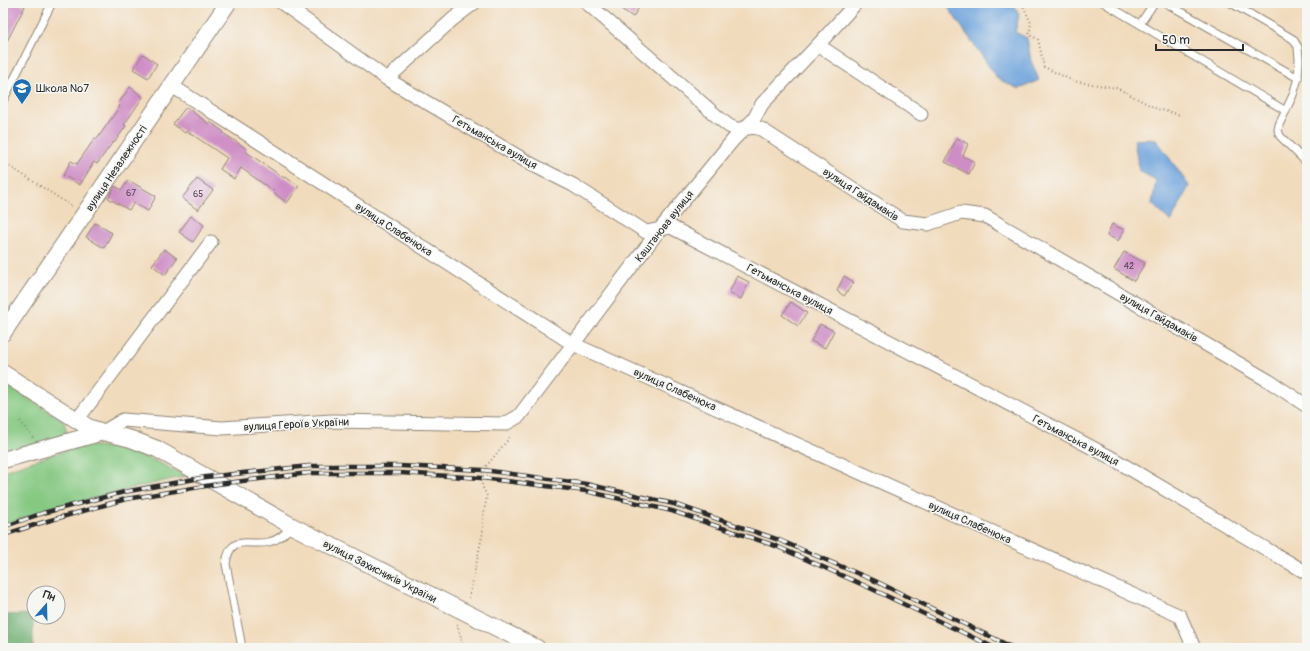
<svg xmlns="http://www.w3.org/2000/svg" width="1310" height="651" viewBox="0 0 1310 651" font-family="Pangolin,sans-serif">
  <rect width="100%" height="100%" fill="#f6f6f2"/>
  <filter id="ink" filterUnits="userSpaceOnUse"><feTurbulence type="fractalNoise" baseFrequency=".025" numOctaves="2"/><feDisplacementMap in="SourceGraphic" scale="8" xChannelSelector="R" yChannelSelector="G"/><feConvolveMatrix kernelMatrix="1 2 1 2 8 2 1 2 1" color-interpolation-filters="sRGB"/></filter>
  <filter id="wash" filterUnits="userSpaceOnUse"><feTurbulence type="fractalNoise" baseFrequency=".012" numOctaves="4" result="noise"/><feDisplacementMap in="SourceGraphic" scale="16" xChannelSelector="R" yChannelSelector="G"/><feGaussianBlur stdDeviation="0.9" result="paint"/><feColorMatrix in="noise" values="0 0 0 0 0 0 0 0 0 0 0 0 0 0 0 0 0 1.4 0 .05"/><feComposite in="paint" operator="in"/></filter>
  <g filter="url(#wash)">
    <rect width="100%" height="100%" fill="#f1dbbd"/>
    <g fill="#86c882" stroke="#587a56">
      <path d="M3,382L63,420L67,432L65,436L3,454Z"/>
      <path d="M93,446C130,447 154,460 186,476C124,490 63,504 3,525V471C33,462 62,449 93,446Z"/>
    </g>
    <path fill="#6cac70" stroke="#4c6c4e" d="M33,614V648H3V615Z"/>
    <g fill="#6ea3db" stroke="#4c6783">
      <path d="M945,3H1013L1019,15L1015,32L1027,38L1031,61L1039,80L1019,89L998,79Z"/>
      <path d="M1156,139L1189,186L1171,222L1152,204L1156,180L1139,171L1134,140Z"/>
    </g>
    <g id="blocks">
      <g fill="#ce8ec5">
        <path d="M3,3H18L25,6L3,49Z"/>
        <path d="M625,3H642L633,17L621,9Z"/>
        <path d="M143,54L157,64L148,78L133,69Z"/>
        <path d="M130,87L143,97L124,125L126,126L114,143L113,142L97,164L94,162L80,185L63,175L71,161L77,164L95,138L97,139L120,106L118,104Z"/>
        <path d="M186,107L209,124L210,122L224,132L223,133L247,149L245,151L284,178L285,177L299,186L287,203L274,193L275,192L241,168L234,179L220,169L227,158L187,131L185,133L173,124Z"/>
        <path d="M957,138L968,144L963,156L975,162L969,174L945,162Z"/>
        <path d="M197,179L213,190L198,210L182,198Z"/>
        <path d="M128,180L156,196L148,211L134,203L129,210L108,198L115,186L122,190Z"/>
        <path d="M191,216L204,225L193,242L179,232Z"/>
        <path d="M95,223L112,233L104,248L86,237Z"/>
        <path d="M1112,224L1124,230L1118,241L1107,235Z"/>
        <path d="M164,249L177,258L165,275L152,265Z"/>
        <path d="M1124,252L1145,263L1134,281L1114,269Z"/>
        <path d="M737,276L749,282L741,299L729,293Z"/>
        <path d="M844,276L854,282L844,296L837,291Z"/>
        <path d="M791,302L807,313L798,326L782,315Z"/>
        <path d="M820,324L834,331L825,348L811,341Z"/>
      </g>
    </g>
  </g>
  <g filter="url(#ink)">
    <use href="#blocks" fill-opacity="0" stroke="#8e8374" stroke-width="1"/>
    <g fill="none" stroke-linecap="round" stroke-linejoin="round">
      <defs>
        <g id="service">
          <path d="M1104,3L1286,111"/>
          <path d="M1166,3L1298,78"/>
          <path d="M1231,3L1293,39L1298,47L1299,59L1298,78L1293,95L1279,125L1278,130L1280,136L1307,163"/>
          <path d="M1140,24L1154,3"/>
          <path d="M3,101L52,3"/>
          <path d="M241,648V642L226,564C230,532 249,547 269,542C279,540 285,533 292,526"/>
        </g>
        <g id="minor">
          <path d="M282,3L387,79L531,164L573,185L646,232L671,227L1110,457L1307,573"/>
          <path d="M587,3L720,119C725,123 731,129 738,129C748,130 749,125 761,129L903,221L928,224L961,213L985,216L1269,381L1307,406"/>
          <path d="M818,45L921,114"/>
          <path d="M387,79L453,19L474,3"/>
          <path d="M172,86L573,344L1180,616L1194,648"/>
          <path d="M77,420L211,242"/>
          <path d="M103,432L123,420L222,428L332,421L505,424L519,416L660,229L733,140L754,119L762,104L818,45L856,3"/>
        </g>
        <g id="tertiary">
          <path d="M3,333L228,3"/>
          <path d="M3,373L88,427L103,432L131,439L157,449L292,526L537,648"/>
          <path d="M3,460L103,432"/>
        </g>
      </defs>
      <use href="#service" stroke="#8e8374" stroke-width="9"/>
      <use href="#minor" stroke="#8e8374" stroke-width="15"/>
      <use href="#tertiary" stroke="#8e8374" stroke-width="18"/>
      <g stroke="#8e8374" stroke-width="2" stroke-dasharray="1 3" stroke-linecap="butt">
        <path d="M1022,3L1031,23L1029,35L1038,39L1044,67L1073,81L1117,88L1157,109L1181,115"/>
        <path d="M3,162L73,207"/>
        <path d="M20,421L33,438"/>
        <path d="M469,598L483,532V517L487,496L482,486V478L483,470L511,436"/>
        <path d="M457,624L464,648"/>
      </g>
      <use href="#service" stroke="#fff" stroke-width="7"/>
      <use href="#minor" stroke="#fff" stroke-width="13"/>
      <use href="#tertiary" stroke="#fff" stroke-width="16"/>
      <defs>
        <g id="rail">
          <path d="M3,527L43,513L124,492L206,477L309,466H400L483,470L586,484L674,504L779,540L873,580L1014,648"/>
          <path d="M3,535L44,522L126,499L218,484L309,473H400L482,478L586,491L672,511L776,546L870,588L995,648"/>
        </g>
      </defs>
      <use href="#rail" stroke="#2b2b2b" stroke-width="4.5"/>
      <use href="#rail" stroke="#f6f6f2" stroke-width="3" stroke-dasharray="9" stroke-linecap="butt"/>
    </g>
  </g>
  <defs>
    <symbol id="school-pin" viewBox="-11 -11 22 30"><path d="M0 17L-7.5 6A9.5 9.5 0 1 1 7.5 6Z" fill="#1f6fb2" stroke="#f6f6f2"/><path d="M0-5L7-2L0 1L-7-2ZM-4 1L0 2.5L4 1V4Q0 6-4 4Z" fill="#fff"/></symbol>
  </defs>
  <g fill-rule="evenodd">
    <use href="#school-pin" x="11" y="77" width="22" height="30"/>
  </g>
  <g text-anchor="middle" stroke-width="3" stroke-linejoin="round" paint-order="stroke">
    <g font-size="9" fill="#544452">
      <text x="131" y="196">67</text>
      <text x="198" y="197">65</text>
      <text x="1129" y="269">42</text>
    </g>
    <g font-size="11" fill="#2b2b2b" stroke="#f6f6f2" text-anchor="start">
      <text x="36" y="92">Школа №7</text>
    </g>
    <g font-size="11" fill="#2b2b2b" stroke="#f6f6f2">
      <text transform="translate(495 142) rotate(30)" y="4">Гетьманська вулиця</text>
      <text transform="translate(116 168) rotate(-56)" y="4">вулиця Незалежності</text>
      <text transform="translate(861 194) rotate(33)" y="4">вулиця Гайдамаків</text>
      <text transform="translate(664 226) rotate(-52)" y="4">Каштанова вулиця</text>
      <text transform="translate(394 229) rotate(33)" y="4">вулиця Слабенюка</text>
      <text transform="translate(790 289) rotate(28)" y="4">Гетьманська вулиця</text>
      <text transform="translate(1159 317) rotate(30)" y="4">вулиця Гайдамаків</text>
      <text transform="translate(675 389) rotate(24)" y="4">вулиця Слабенюка</text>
      <text transform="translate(296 424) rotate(-3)" y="4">вулиця Героїв України</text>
      <text transform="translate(1076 440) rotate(28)" y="4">Гетьманська вулиця</text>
      <text transform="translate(970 522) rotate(24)" y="4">вулиця Слабенюка</text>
      <text transform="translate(380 571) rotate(27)" y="4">вулиця Захисників України</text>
    </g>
  </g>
  <rect width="1310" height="651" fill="none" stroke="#f6f6f2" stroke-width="16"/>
  <g transform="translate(46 605) rotate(20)"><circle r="19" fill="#f6f6f2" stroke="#a5a5a2"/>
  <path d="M0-3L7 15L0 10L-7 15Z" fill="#1f6fb2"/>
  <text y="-6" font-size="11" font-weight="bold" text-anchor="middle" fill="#2b2b2b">Пн</text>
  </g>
  <path d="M1156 44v6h87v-6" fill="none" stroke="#2b2b2b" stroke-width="2"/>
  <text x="1162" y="44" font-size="12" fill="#2b2b2b" stroke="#f6f6f2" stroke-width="3" paint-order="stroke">50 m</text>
</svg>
